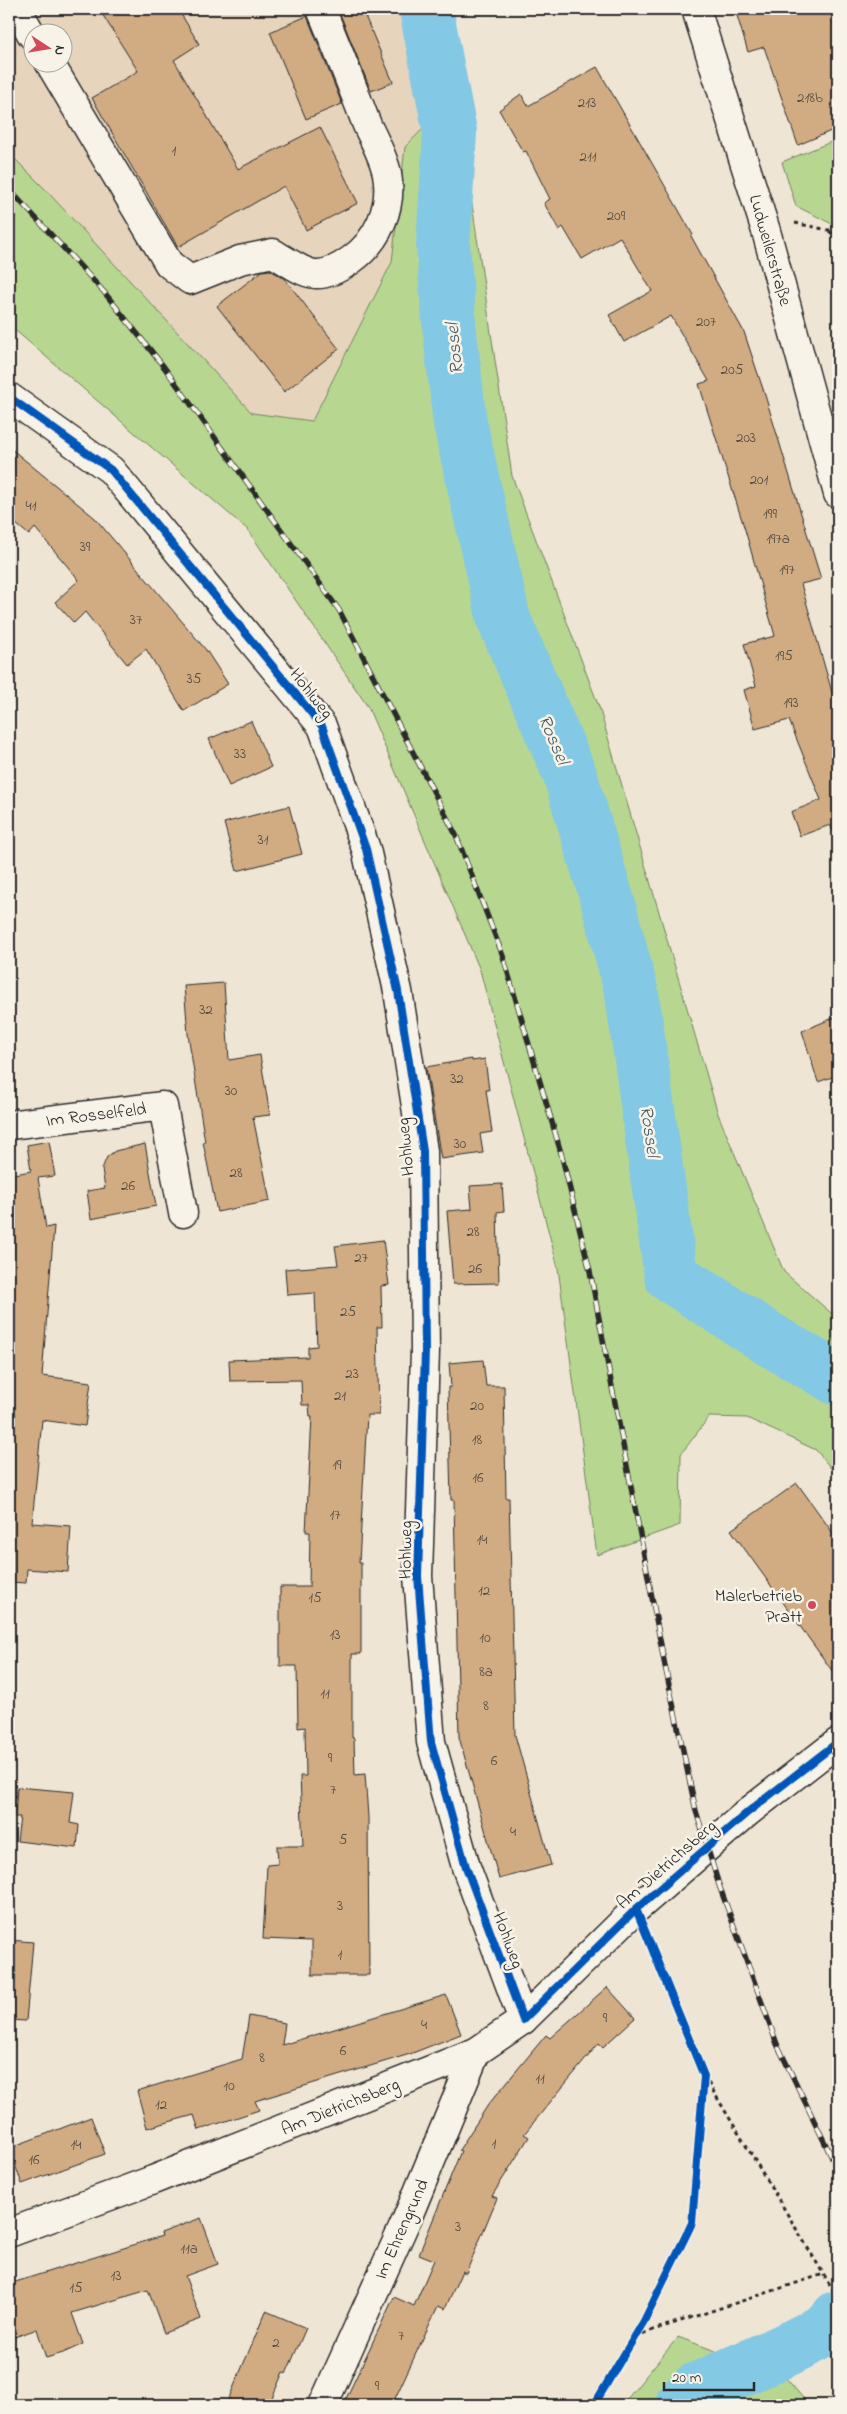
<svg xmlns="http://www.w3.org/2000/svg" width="847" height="2414" viewBox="0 0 847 2414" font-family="'Indie Flower',sans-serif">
  <rect width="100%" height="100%" fill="#efe5d4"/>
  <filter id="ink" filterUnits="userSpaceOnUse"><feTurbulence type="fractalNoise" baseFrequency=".02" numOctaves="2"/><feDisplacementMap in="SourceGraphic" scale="10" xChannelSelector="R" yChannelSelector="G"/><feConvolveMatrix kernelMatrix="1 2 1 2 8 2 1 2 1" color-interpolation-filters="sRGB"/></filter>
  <g filter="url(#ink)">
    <path fill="#e6d4bc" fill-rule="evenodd" d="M9,9H455L456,95L405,147L392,262L312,421L252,413L43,187L9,153ZM32,32H62V62H32Z"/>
    <g fill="#b7d791" stroke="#71815e">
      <path d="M456,95L512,476L599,707L718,1114L784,1272L838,1319V1477L816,1450L747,1418L709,1417L681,1454L680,1525L597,1555L558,1268L480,970L368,707L248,530L9,325V153L43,187L252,413L312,421L392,262L405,147Z"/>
      <path d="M838,139V227L796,206L782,162Z"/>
      <path d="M678,2337L785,2377L809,2405H622Z"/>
    </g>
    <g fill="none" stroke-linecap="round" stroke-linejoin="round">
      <g stroke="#83c8e4" stroke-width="54">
        <path d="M426,9L450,132L443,246L450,333L460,423L504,620L570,775L607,899L632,994L671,1276L774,1342L838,1379"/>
        <path d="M682,2405L695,2390L788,2349L831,2327L838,2317"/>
      </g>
    </g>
    <g fill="#d1ac83" stroke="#2b2b2b">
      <path d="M99,9H178L199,44L174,60L238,169L320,127L358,203L306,230L284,186L178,247L92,98L138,71Z"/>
      <path d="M338,9H362L393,82L371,91Z"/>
      <path d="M735,9H833L838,23V128L798,145L764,47L748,52Z"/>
      <path d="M307,16L342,104L306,119L270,32Z"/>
      <path d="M597,67L693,235L691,236L744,332L764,392L821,579L801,584L838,713V841L830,825L800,836L791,812L821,800L789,720L755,729L744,690L756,686L744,644L775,636L746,533L699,384L709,381L671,316L624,342L609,315L652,291L620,237L582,259L563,227L559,230L544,203L550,199L526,151L523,152L499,110L521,94L528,106Z"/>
      <path d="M270,270L285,279L339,349L284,392L217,306L262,271Z"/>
      <path d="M9,447L95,518L206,650L228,684L184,711L146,649L127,664L85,612L74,623L55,602L79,580L35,528L29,535L9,518Z"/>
      <path d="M251,721L271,767L229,786L209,739Z"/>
      <path d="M289,806L302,854L237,871L224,823Z"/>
      <path d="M224,983L229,1060L260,1055L270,1115L253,1117L270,1201L217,1212L203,1142H205L188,1034L184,986Z"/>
      <path d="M838,1016V1075L818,1082L802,1031Z"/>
      <path d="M472,1059V1061L485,1059L489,1090H486L492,1132L480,1134L483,1153L441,1159L426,1067Z"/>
      <path d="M49,1141L55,1176L38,1178L46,1228L54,1226L42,1376L91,1382L85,1426L42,1420L32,1523L71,1526L68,1572L27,1569L26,1583L9,1582V1175L31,1171L27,1145Z"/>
      <path d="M145,1144L156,1206L91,1219L87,1191L105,1188L102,1169L107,1157L115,1151Z"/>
      <path d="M502,1184L504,1211L497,1212L499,1283L453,1284L447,1211L472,1209L470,1186Z"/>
      <path d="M383,1240L389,1285L381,1286L382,1327H377L379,1415H367L359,1563H361V1654H352V1738H354L355,1775L365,1774L368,1817L369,1975H312V1941L263,1939L267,1865L278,1864L277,1846H303L300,1776H306L305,1727L298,1728L297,1666H280V1587H309L310,1532H306L312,1417H310L309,1405H302L301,1380L230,1381L229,1360L308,1357V1347L317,1346L315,1293L287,1295L285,1269L338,1265L335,1246Z"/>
      <path d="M483,1360L486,1386H504L506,1498H509L515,1735L551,1865L499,1879L459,1737L454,1500H451L448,1387H451L449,1363Z"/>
      <path d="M797,1483L838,1540V1679L731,1530Z"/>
      <path d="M17,1787L74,1792L70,1823L79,1825L77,1848L17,1841L20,1817H15Z"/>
      <path d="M9,1940L33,1942L26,2021L9,2020Z"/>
      <path d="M607,1987L635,2018L603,2047L599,2043L524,2134L529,2137L492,2196L497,2198L466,2273L462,2271L445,2309L438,2306L392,2405H343L394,2297L414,2306L434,2260L419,2254L461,2151L459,2150L488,2105L546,2035L550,2038Z"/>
      <path d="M446,1995L461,2034L410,2054L255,2101L259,2110L199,2130L194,2115L147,2128L137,2091L242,2059L249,2016L285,2023L282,2045Z"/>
      <path d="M91,2117L105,2154L22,2184L9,2148Z"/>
      <path d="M201,2218L218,2264L185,2276L201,2319L164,2333L148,2290L72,2313L83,2344L63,2353L46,2358L37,2329L9,2339V2284L162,2236L161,2233Z"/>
      <path d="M266,2311L306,2328L286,2374L283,2372L269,2405H226Z"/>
    </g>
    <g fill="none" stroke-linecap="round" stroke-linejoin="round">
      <defs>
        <g id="minor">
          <path d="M17,9L32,35"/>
          <path d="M49,62L169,264L190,280L240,260L273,253C306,273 316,285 351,260C378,241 393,207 387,174C384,158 374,140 367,125C352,86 337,47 321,9"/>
          <path d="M9,397L111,470L322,726L366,849L398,991L423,1151L425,1351L418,1576L431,1742L466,1867L523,2020"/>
          <path d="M9,1125L163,1106L183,1213"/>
          <path d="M9,2233L153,2180L476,2052L523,2020L636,1909L748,1812L838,1742"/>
          <path d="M323,2405L406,2221L476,2052"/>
        </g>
        <path id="major" d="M696,9L766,231L838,494"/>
      </defs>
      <use href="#minor" stroke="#2b2b2b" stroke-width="31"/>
      <use href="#major" stroke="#2b2b2b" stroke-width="31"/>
      <g stroke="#2b2b2b" stroke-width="3" stroke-dasharray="4 4" stroke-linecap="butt">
        <path d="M795,223L828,230L838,229"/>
        <path d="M829,231L838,238"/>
        <path d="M704,2076L838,2298"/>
        <path d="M635,2336L824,2274"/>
      </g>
      <use href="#minor" stroke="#f7f3e8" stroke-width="28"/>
      <use href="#major" stroke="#f7f3e8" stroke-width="28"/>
      <defs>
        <path id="rail" d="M9,189L104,292L164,367L339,610L456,835L503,956L561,1153L590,1271L665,1666L696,1811L719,1885L777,2044L838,2170"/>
      </defs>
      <use href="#rail" stroke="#2b2b2b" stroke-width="5.5"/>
      <use href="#rail" stroke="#f7f3e8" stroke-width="4" stroke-dasharray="11" stroke-linecap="butt"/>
      <defs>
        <g id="cycleway">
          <path d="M9,397L111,470L322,726L366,849L398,991L423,1151L425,1351L418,1576L431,1742L466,1867L523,2020L636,1909L748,1812L838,1742"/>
          <path d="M594,2405L644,2321L692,2223L704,2076L636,1909"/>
        </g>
      </defs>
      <use href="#cycleway" stroke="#f7f3e8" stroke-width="11"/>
      <use href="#cycleway" stroke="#0057b8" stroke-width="8"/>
    </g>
  </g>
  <circle fill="#d1495b" stroke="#f7f3e8" stroke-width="2" cx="812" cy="1605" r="5"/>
  <g text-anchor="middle" stroke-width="5" stroke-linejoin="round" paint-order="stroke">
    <g font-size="15" fill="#544b41">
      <text x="810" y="102">218b</text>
      <text x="587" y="107">213</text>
      <text x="174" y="155">1</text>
      <text x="588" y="161">211</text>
      <text x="616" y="220">209</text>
      <text x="706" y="326">207</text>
      <text x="732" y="374">205</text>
      <text x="746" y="442">203</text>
      <text x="759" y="484">201</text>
      <text x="31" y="510">41</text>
      <text x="770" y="518">199</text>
      <text x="778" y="543">197a</text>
      <text x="85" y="551">39</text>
      <text x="787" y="574">197</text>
      <text x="136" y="624">37</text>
      <text x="784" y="660">195</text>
      <text x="194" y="683">35</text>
      <text x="791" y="707">193</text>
      <text x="240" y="758">33</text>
      <text x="263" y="844">31</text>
      <text x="206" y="1014">32</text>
      <text x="457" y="1083">32</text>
      <text x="231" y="1095">30</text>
      <text x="460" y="1148">30</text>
      <text x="236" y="1177">28</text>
      <text x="128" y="1190">26</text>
      <text x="473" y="1236">28</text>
      <text x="361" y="1262">27</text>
      <text x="475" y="1273">26</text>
      <text x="348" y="1316">25</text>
      <text x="352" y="1378">23</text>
      <text x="340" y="1400">21</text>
      <text x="477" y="1410">20</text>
      <text x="477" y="1444">18</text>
      <text x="337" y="1469">19</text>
      <text x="478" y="1482">16</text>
      <text x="335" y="1519">17</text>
      <text x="482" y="1544">14</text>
      <text x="484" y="1595">12</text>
      <text x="315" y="1602">15</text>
      <text x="335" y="1639">13</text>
      <text x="485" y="1642">10</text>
      <text x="486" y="1676">8a</text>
      <text x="325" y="1698">11</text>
      <text x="486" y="1710">8</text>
      <text x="330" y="1762">9</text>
      <text x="494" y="1765">6</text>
      <text x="333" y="1794">7</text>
      <text x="513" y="1836">4</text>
      <text x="343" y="1844">5</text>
      <text x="340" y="1910">3</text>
      <text x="340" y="1959">1</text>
      <text x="605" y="2022">9</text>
      <text x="424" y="2029">4</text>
      <text x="343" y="2055">6</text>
      <text x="262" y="2062">8</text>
      <text x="540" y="2083">11</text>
      <text x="229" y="2090">10</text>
      <text x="161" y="2109">12</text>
      <text x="494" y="2148">1</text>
      <text x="76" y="2149">14</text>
      <text x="34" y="2164">16</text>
      <text x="458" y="2231">3</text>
      <text x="189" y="2253">11a</text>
      <text x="116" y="2280">13</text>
      <text x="76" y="2292">15</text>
      <text x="401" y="2340">7</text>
      <text x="276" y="2347">2</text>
      <text x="377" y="2390">9</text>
    </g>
    <g font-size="18" fill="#2b2b2b" stroke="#f7f3e8">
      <text transform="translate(771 250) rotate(74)" y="6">Ludweilerstraße</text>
      <text transform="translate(312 693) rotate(52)" y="6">Hohlweg</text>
      <text transform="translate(96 1114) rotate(-7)" y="6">Im Rosselfeld</text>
      <text transform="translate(405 1147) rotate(-95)" y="6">Hohlweg</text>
      <text transform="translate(405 1550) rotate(-89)" y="6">Hohlweg</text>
      <text transform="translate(666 1864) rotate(-41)" y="6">Am Dietrichsberg</text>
      <text transform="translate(509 1940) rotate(70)" y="6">Hohlweg</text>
      <text transform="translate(340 2106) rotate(-22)" y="6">Am Dietrichsberg</text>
      <text transform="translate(401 2229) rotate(-66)" y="6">Im Ehrengrund</text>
    </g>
    <g font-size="18" fill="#2b2b2b" stroke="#f7f3e8" text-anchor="end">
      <text x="802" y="1601">Malerbetrieb<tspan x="802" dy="21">Pratt</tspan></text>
    </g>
    <g font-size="19" font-style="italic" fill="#455a62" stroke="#f7f3e8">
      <text transform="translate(453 349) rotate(-95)" y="7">Rossel</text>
      <text transform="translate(555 739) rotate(67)" y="7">Rossel</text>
      <text transform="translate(651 1131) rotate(82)" y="7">Rossel</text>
    </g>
  </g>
  <rect width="847" height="2414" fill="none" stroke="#f7f3e8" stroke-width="30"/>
  <rect x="15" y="15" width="817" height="2384" fill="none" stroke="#2b2b2b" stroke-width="2" filter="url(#ink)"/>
  <g transform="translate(48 48) rotate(102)"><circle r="24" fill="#f7f3e8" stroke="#a5a39c"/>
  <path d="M0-4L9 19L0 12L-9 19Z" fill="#d1495b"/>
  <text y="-8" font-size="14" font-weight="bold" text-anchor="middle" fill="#2b2b2b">N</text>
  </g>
  <path d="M664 2382v8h90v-8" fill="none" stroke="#2b2b2b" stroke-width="2.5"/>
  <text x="672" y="2382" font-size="15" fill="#2b2b2b" stroke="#f7f3e8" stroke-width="4" paint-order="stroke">20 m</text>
</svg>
